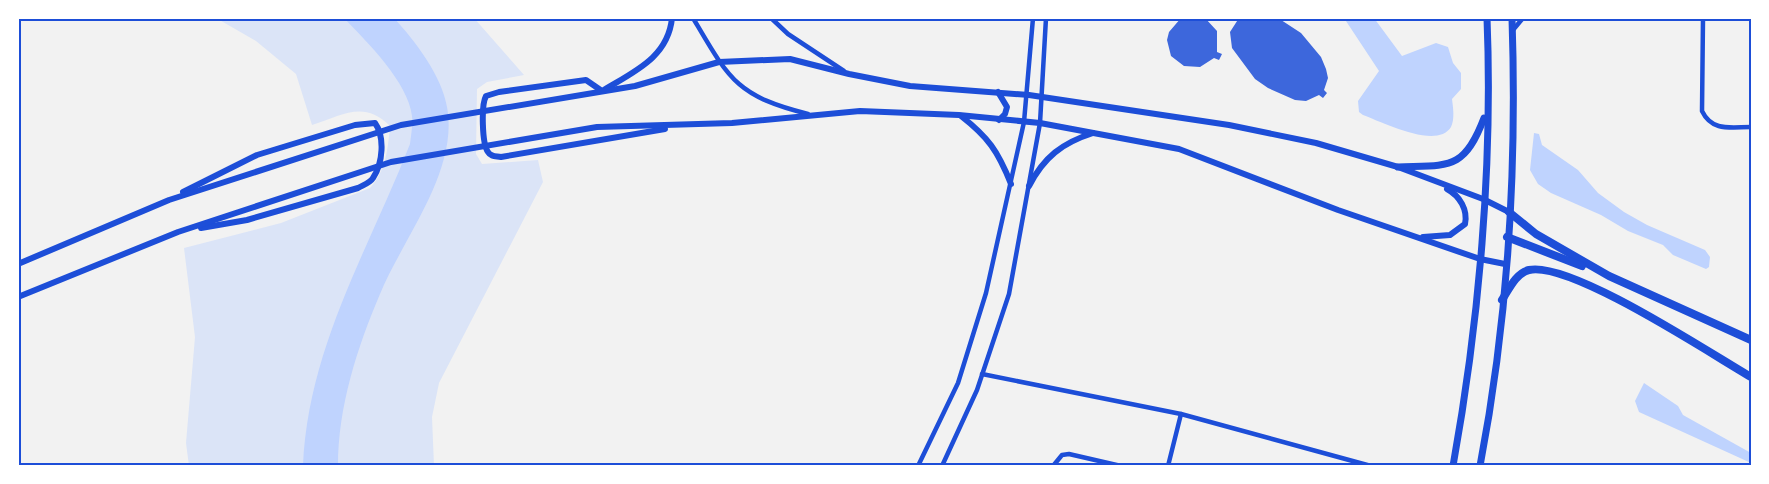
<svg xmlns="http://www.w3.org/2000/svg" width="1769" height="484" viewBox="0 0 1769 484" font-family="'IBM Plex Sans',sans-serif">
  <rect width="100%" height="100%" fill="#f2f2f2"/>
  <path fill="#dbe4f7" d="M216,18H474L524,75L487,82L477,89L476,154L482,164L538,160L543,182L439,383L432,417L434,466H189L186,443L195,337L184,248L281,223L370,188C386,171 388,148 390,126C364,100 343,115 312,125L296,74L256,41Z"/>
  <g fill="#bfd3fe">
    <path d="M344,18H394C415,41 442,76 447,107C459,171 403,238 380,294C357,348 338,407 338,466H303C308,348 368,251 410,144C411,135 413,125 412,116C408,82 367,42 344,18Z"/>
    <path d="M1344,18H1374L1402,56L1436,43L1448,47L1453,63L1461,73V89L1452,99C1453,107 1455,119 1451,127C1437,150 1382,122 1363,115L1359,112L1358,101L1379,71Z"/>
    <path d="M1534,133L1539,134L1542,145L1578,170L1598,193L1624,212L1647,225L1705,250L1710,257L1709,267L1706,269L1673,255L1663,245L1628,231L1601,215L1551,193L1538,184L1530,170Z"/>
    <path d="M1644,383L1678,406L1683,415L1751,453V463L1639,412L1635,401Z"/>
  </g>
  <g fill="#3d67dc">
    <path d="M1205,18L1217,31V52L1222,54L1219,60L1214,58L1200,67L1184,66L1171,56L1167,40L1169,32L1181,18Z"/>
    <path d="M1239,18H1278L1301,33L1321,57L1326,69L1328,78L1324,90L1327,93L1323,98L1319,95L1306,101L1295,100L1268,88L1255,79L1232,48L1230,32Z"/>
  </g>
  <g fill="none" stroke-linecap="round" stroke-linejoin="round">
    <g stroke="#1d4ed8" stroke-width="4.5">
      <path d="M693,18C729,79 736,96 808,114"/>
      <path d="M771,18L788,34L844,71"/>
      <path d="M1703,18L1702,111C1712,132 1731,127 1751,127"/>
      <path d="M1513,30L1523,18"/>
      <path d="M982,374L1181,414L1371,466"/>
      <path d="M918,466L958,383L986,293L1024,122L1033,18"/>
      <path d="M942,466L977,390L1009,294L1040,123L1046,18"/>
      <path d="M1053,466L1062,455L1069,454L1121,466"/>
      <path d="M1168,466L1181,414"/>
    </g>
    <g stroke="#1d4ed8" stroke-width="6">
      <path d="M998,92L1007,107L1005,114L999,120"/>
      <path d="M961,116C988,137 998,151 1011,184"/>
      <path d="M665,129L501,157C495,156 491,157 488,152C482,144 481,105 486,96L499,92L586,80L602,91C633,72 668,58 672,18"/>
      <path d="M1029,186C1044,157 1062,143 1093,133"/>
      <path d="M183,192L257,155L355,125L375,123C385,137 383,163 373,178C370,183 363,185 358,188L247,220L201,228"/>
      <path d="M1423,237L1450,235L1465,224C1468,210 1460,196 1447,189"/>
      <path d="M18,264L169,200L401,125L635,86L719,62L790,59L849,74L910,86L1029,95L1229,125L1316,143L1398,167L1483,199L1509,212"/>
      <path d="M18,297L178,232L391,162L597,127L732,123L860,111L959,115L1040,123L1179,149L1338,210L1480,259L1505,264"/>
    </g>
    <g stroke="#1d4ed8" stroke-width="7">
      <path d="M1398,167C1449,165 1464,171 1484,118"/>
      <path d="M1453,466C1479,322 1493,165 1487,18"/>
      <path d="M1480,466C1508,320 1517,166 1512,18"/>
    </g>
    <g stroke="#1d4ed8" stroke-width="8">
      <path d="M1509,212L1536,234L1609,276L1751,340"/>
      <path d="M1507,237L1582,266"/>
      <path d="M1502,300C1509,289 1516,273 1529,270C1571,261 1711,354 1751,377"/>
    </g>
  </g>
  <rect width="1769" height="484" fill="none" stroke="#ffffff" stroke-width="39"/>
  <rect x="20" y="20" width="1730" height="444" fill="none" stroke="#1d4ed8" stroke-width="2"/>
</svg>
